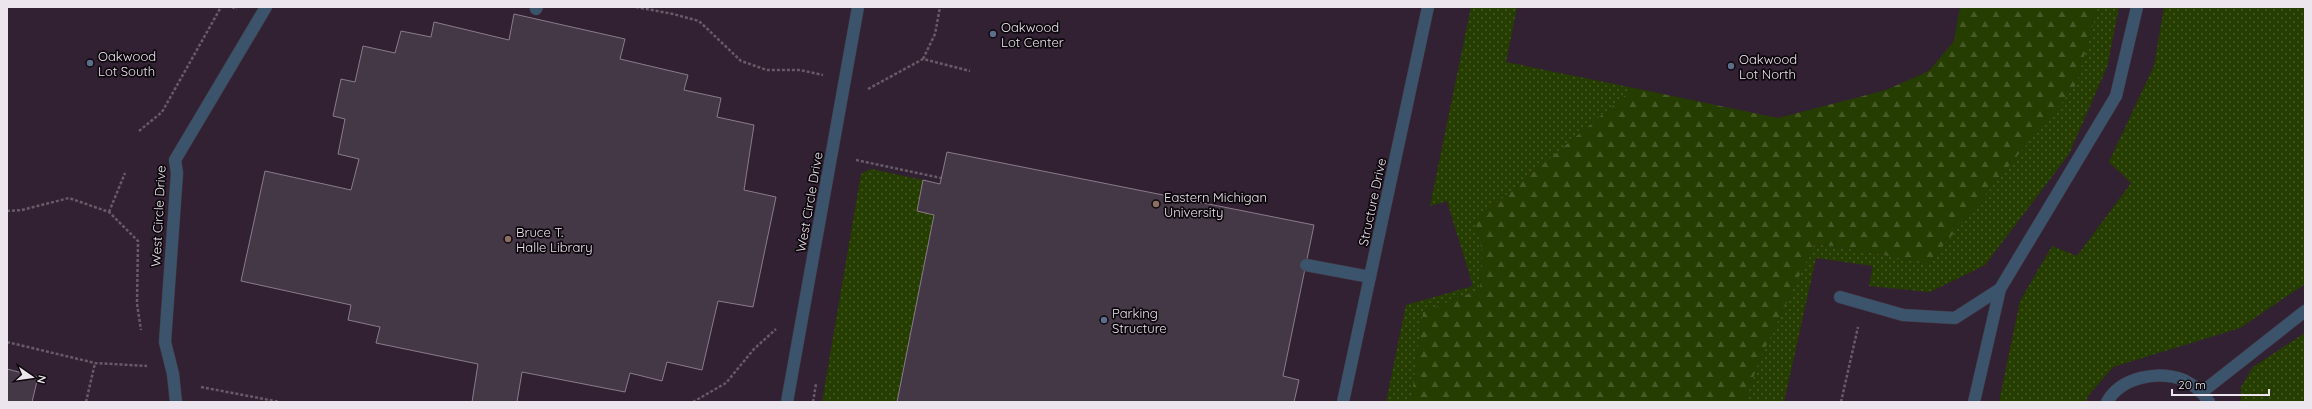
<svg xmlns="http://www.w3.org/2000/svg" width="2312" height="409" viewBox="0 0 2312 409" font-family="Quicksand,sans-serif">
  <defs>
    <pattern id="grass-dots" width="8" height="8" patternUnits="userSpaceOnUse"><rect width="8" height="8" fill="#263d00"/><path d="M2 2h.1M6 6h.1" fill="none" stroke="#465926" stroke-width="1.8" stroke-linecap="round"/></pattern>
    <pattern id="forest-firs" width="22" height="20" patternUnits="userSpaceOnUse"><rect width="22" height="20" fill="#263d00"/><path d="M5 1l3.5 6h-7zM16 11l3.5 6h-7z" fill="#465926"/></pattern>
  </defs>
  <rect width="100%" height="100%" fill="#271b28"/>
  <rect fill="#322133" x="7" y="7" width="2298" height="395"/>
  <g fill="url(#grass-dots)">
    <path d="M1471,7H1517L1506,62L1634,88L1475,221L1482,250L1480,289L1423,312L1411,402H1386L1406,305L1473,286L1447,201L1430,206Z"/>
    <path d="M2098,7H2119L2107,67L2069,154L1985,265L1930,292L1869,286L1873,266L1816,258L1784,402H1745L1759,361L1815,243L1929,263L2076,85Z"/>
    <path d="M2164,7H2305V284L2240,328L2113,367L2088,396L2086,402H1999L2020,301L2052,246L2077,256L2131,183L2109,162L2154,66Z"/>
    <path d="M871,169L923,180L934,215L897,402H822L861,174Z"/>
    <path d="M2305,333V402H2241V387L2253,367Z"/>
  </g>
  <path fill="url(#forest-firs)" d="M1960,7H2098L2076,85L1929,263L1815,243L1759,361L1745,402H1411L1423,312L1480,289L1482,250L1475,221L1634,88L1778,118L1886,90L1929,71L1954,41Z"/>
  <g fill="#453846" stroke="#8a7b8b">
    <path d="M514,14L625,39L620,59L688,75L684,90L721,98L717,117L754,125L744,190L776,197L753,307L718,301L702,370L667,362L662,381L630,373L625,392L522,372L517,402H472L478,364L376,343L380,327L348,320L351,305L241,281L265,171L351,190L359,159L338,154L345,119L333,116L341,79L355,82L363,46L395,53L401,31L431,37L434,22L509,40Z"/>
    <path d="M947,152L1314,225L1283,376L1299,380L1294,402H897L934,215L917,211L923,180L940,184Z"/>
    <path d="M7,369L38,377L32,402H7Z"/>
  </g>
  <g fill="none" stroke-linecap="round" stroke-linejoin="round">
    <defs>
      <g id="minor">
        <path d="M536,9L537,7"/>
        <path d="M1306,265L1370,277"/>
        <path d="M1840,297L1903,315L1955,318L2000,289"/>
        <path d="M2202,392L2305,311"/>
        <path d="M176,402L173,374L165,342L177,173L175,160L266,7"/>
        <path d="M787,402L858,7"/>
        <path d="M1343,402L1428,7"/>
        <path d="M1974,402L2000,289L2116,96L2137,7"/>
        <path d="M2107,402C2121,377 2158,370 2184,380C2194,385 2203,393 2209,402"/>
      </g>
    </defs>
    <use href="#minor" stroke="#433744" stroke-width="13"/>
    <g stroke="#665b67" stroke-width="2.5" stroke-dasharray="3 2" stroke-linecap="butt">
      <path d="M232,7L237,9"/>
      <path d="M636,7L673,14L699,21L741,61L767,70H800L823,75"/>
      <path d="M923,59L935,34L940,7"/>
      <path d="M868,89L923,59L970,71"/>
      <path d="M139,131L162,112L221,7"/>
      <path d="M856,160L941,178"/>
      <path d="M7,211L22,210L69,198L109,212L138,241L137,304L141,330"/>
      <path d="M109,212L125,173"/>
      <path d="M7,342L95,363L147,366"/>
      <path d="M201,387L280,402"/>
      <path d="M86,402L95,363"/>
      <path d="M693,402L726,383L754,349L776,329"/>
      <path d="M813,402L816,384"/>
      <path d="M1841,402L1858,327"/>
    </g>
    <use href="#minor" stroke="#3b536b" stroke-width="12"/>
  </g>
  <g fill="#5c6f8a" stroke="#0d080d" stroke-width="1.5">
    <circle cx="993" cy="34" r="4"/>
    <circle cx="90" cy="63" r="4"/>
    <circle cx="1731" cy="66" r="4"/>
    <circle cx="1104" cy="320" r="4"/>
  </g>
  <g fill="#8d6e63" stroke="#0d080d" stroke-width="1.5">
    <circle cx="1156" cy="204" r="4"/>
    <circle cx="508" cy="239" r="4"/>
  </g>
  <g text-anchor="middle" stroke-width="3.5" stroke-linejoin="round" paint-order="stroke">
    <g font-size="13" fill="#ede5ed" stroke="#0d080d" text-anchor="start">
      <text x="1001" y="32">Oakwood<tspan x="1001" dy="15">Lot Center</tspan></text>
      <text x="98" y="61">Oakwood<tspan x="98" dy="15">Lot South</tspan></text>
      <text x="1739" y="64">Oakwood<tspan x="1739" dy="15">Lot North</tspan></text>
      <text x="1164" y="202">Eastern Michigan<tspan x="1164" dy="15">University</tspan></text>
      <text x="516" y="237">Bruce T.<tspan x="516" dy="15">Halle Library</tspan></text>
      <text x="1112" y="318">Parking<tspan x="1112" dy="15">Structure</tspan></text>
    </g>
    <g font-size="13" fill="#ede5ed" stroke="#0d080d">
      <text transform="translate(809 202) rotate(-80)" y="5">West Circle Drive</text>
      <text transform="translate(1372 202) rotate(-78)" y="5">Structure Drive</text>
      <text transform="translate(158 216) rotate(-87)" y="5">West Circle Drive</text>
    </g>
  </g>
  <rect width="2312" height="409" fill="none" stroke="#ede5ed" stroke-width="16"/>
  <g transform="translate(32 377) rotate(103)" stroke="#0d080d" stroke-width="3" paint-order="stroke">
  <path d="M0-3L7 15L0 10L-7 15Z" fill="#ede5ed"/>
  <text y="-6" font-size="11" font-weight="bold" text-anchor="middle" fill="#ede5ed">N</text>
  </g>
  <path d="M2172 389v6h97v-6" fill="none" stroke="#ede5ed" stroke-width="2"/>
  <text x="2178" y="389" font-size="12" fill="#ede5ed" stroke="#0d080d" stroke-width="3" paint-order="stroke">20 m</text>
</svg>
